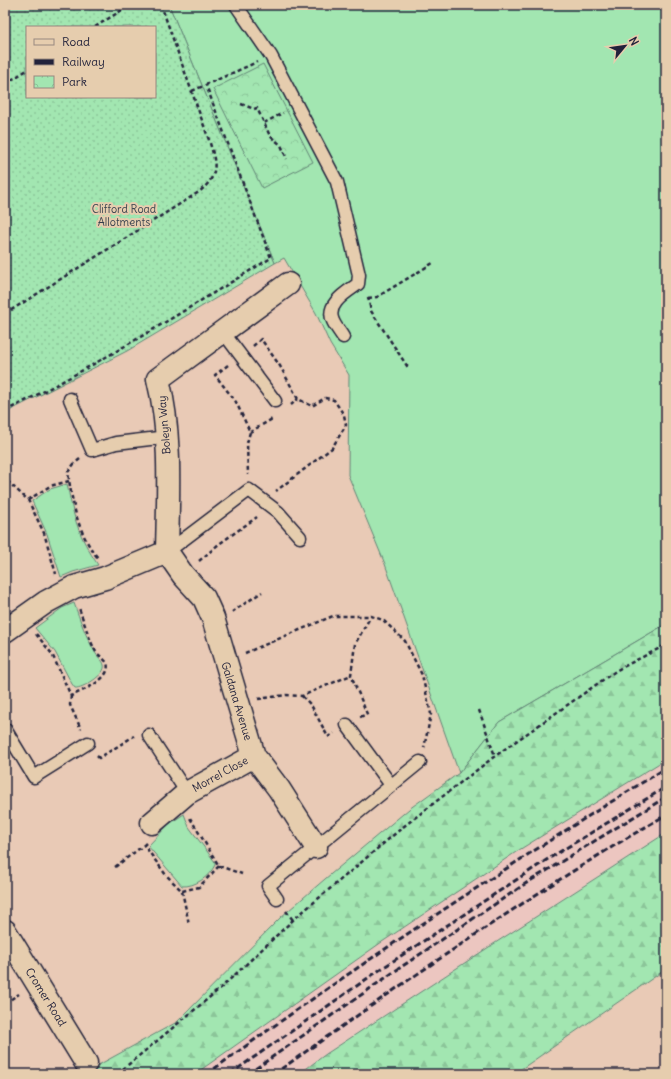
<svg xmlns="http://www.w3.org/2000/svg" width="671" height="1079" viewBox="0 0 671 1079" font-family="Delius,sans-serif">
  <defs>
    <pattern id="forest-firs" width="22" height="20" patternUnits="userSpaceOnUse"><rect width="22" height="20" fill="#a2e6b1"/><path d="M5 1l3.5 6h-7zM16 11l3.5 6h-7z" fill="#8bc599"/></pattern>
    <pattern id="park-crowns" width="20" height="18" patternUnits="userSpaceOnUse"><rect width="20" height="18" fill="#a2e6b1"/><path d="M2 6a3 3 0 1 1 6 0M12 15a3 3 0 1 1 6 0" fill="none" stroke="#8bc599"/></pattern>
    <pattern id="garden-dots" width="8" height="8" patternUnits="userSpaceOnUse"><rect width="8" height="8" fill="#a2e6b1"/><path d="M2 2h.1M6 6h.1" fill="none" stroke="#8bc599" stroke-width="1.8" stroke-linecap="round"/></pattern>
  </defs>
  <rect width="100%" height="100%" fill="#e9cab6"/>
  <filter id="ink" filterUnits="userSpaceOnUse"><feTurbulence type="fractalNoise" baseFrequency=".025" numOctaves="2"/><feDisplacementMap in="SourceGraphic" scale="8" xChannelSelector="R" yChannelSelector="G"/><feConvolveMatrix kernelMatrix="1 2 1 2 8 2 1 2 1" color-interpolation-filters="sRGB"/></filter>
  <g filter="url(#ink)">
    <path fill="#ecc6c0" d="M666,759V833L492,945L326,1054L299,1074H195L379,944L519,850Z"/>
    <g fill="#a2e6b1" stroke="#628476">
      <path d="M169,5H666V624L499,722L459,773L385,564L348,475L349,375L330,344L316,313L284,258L275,263Z"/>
      <path d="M67,484C74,519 78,535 98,565L73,572L61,577L47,534L32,501L50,489Z"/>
      <path d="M74,603C80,620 86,637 95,652C97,657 103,660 104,665C107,674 82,689 75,688L72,684L55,652L35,628L62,608Z"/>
      <path d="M184,814L189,827L215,862V865C209,877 195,887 182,886L148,846L169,824Z"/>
    </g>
    <g fill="url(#forest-firs)" stroke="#628476">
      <path d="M666,624V759L519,850L379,944L195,1074H82L177,1022L281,917L325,879L409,809L459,773L499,722Z"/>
      <path d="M666,833V969L514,1074H299L326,1054L492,945Z"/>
    </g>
    <path fill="url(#park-crowns)" stroke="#628476" d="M263,64L313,162L262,188L213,89Z"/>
    <path fill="url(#garden-dots)" stroke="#628476" fill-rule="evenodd" d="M5,5H169L275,263L127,351L5,413ZM27,27H155V97H27Z"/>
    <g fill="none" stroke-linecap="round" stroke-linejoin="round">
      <defs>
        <g id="service">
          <path d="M236,5L271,56L337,182L359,275L358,284C347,292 325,304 333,321C335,326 340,332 343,337"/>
          <path d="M223,332L275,401"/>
          <path d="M70,399L92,450L116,443L167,437"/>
          <path d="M167,552L249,490L278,512L300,537"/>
          <path d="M347,725L391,785"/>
          <path d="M5,729L34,777L88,743"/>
          <path d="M149,735L187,793"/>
          <path d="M277,899L268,886L420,762"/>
        </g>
        <g id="minor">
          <path d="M167,552L183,575L204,598L213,618L254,756L279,789L316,847"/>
          <path d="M167,552C168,495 172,435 158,379L288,284"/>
          <path d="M5,631L46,602L74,587L105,578L167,552"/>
          <path d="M152,823L187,793L254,756"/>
          <path d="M5,931L86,1063"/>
        </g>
      </defs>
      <use href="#service" stroke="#22223b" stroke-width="15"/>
      <use href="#minor" stroke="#22223b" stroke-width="25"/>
      <g stroke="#22223b" stroke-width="2.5" stroke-dasharray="4 3" stroke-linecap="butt">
        <path d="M95,27L130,5"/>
        <path d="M5,84L27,70"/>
        <path d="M192,91L257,62"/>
        <path d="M241,104L254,109L257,108L270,136L281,145L287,159"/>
        <path d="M264,123L283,113"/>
        <path d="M368,297L371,311L409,369"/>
        <path d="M368,298L377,297L433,263"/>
        <path d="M5,314L199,192C220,175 216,163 209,140L161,5"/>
        <path d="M253,346L261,339L280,366L298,399L312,406L325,398L334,400L344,415L346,425L332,448L276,491"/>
        <path d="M228,365L215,375L236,402L250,432L247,443L248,475"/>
        <path d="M291,405L298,399"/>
        <path d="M5,411C97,366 183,311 271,258L206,85"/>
        <path d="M250,432L274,418"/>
        <path d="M80,459L74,464L68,472C72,503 78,534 98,558"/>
        <path d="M7,481L28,500L44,533L56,574"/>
        <path d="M28,500L50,486L69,481"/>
        <path d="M199,561L219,544L257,517"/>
        <path d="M232,612L262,592"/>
        <path d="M36,634L52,654L71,696C81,691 113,679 107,663C105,659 99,656 96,652C89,639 84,622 79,608"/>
        <path d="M245,653L333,616H371L383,620L405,641L422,675L431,714L424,748"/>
        <path d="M71,696L70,705L81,729"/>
        <path d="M302,696L311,705L328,737L334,733"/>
        <path d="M258,699L286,695L302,696L351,675"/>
        <path d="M479,710L495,756"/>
        <path d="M360,717L367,714L351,675L355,644L371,616"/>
        <path d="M97,756L99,758L134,736"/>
        <path d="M146,843L144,845L166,875L182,891L199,887L219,866L190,818"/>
        <path d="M219,866L242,874"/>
        <path d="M115,867L144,845"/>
        <path d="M182,891L189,924"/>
        <path d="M286,911L293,920"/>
        <path d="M5,1003L19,994"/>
        <path d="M117,1074L222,987L293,920L403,827L495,756L617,670L666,645"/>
      </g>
      <use href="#service" stroke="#e6cdae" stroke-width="12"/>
      <use href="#minor" stroke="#e6cdae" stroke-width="22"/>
      <g stroke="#22223b" stroke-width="3" stroke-dasharray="6 3" stroke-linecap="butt">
        <path d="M207,1074C356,966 509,864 666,768"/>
        <path d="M230,1074L381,969L548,859L666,787"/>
        <path d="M248,1074L401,967L525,884L666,797"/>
        <path d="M274,1074C402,984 531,893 666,815"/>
      </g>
    </g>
  </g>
  <g text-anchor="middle" stroke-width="4" stroke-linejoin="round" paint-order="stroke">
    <g font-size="11" fill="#353f4d" stroke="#e6cdae">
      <text x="124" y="213">Clifford Road<tspan x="124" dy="13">Allotments</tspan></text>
    </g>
    <g font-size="11" fill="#22223b" stroke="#e6cdae">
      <text transform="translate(164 425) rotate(-95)" y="4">Boleyn Way</text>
      <text transform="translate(237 701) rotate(73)" y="4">Galdana Avenue</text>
      <text transform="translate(220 774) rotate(-29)" y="4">Morrel Close</text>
      <text transform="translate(46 997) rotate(58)" y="4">Cromer Road</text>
    </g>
  </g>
  <rect width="671" height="1079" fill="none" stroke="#e6cdae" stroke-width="20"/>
  <rect x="10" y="10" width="651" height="1059" fill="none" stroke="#22223b" stroke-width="1.5" filter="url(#ink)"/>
  <rect x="26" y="26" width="130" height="72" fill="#e6cdae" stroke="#988980"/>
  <rect x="34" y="39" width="20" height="6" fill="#e6cdae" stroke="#988980"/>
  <text x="62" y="46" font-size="12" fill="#22223b">Road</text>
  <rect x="34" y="59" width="20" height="6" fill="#22223b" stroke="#988980"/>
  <text x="62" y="66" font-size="12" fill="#22223b">Railway</text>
  <rect x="34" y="76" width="20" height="12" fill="url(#park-crowns)" stroke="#988980"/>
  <text x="62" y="86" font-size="12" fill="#22223b">Park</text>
  <g transform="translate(625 46) rotate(61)" stroke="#e6cdae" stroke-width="3" paint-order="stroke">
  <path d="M0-3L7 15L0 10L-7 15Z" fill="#22223b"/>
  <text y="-6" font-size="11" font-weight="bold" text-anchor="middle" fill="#22223b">N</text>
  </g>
</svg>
